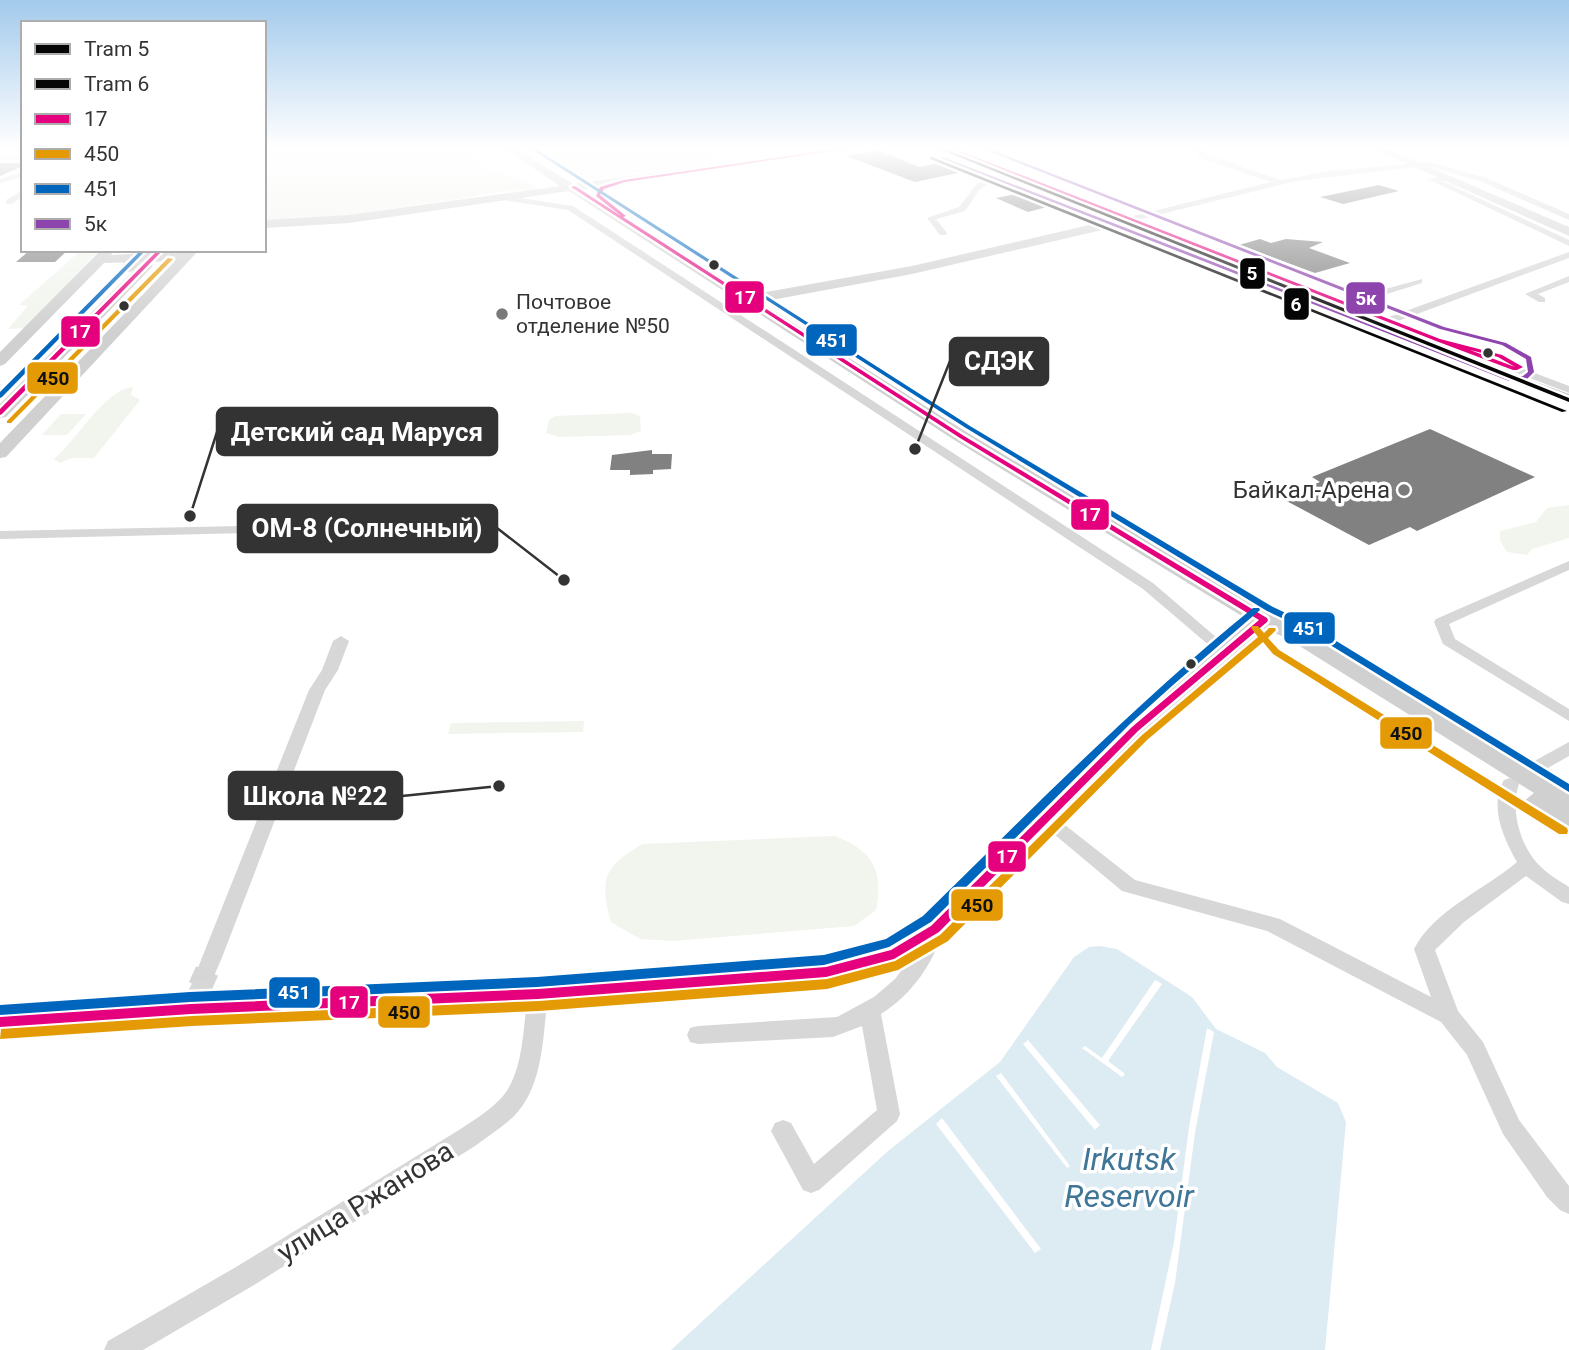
<svg xmlns="http://www.w3.org/2000/svg" width="1569" height="1350" viewBox="0 0 1569 1350" font-family="Roboto,sans-serif">
  <rect width="100%" height="100%" fill="#fff"/>
  <g fill="#f1f5ed">
    <path d="M274,147L332,150L459,147L489,169L528,182L539,190L508,191L331,218L264,222V160Z"/>
    <path d="M526,147H725L713,163L584,180Z"/>
    <path d="M81,250H99L27,328L8,329L28,306L19,305Z"/>
    <path d="M133,387L131,395L140,400L94,458H72L60,463L54,459C77,440 105,389 133,387Z"/>
    <path d="M632,413L640,416L641,431L630,435L559,437L546,433L549,420L555,416Z"/>
    <path d="M61,414H86L67,435H42Z"/>
    <path d="M1569,505V538L1532,549L1527,555L1507,552L1500,541V531L1536,522L1547,508Z"/>
    <path d="M584,721L583,732L448,734L451,723Z"/>
    <path d="M835,836C872,850 884,871 876,910L854,926L673,941L640,939L611,922C599,878 604,866 643,844Z"/>
  </g>
  <path fill="#ddebf3" d="M1100,946L1117,949L1192,997L1216,1029L1265,1053L1277,1067L1338,1103L1346,1122L1325,1350H671L888,1151L1000,1062L1074,957L1089,947Z"/>
  <g fill="#fff">
    <path d="M1155,980L1162,984L1108,1061L1125,1074L1122,1077L1082,1048L1085,1046L1102,1058Z"/>
    <path d="M1207,1028L1214,1032L1195,1133L1175,1283L1160,1350H1151L1174,1242L1189,1127Z"/>
    <path d="M1028,1040L1100,1125L1095,1130L1023,1044Z"/>
    <path d="M1001,1073L1070,1166L1067,1168L996,1076Z"/>
    <path d="M942,1118L1041,1249L1035,1253L936,1124Z"/>
  </g>
  <g fill="#818181">
    <path d="M878,150L919,167L950,161L972,170L915,182L846,156Z"/>
    <path d="M0,163H23V166L0,176Z"/>
    <path d="M1379,185L1399,191L1343,204L1320,197Z"/>
    <path d="M1020,193L1051,206L1028,212L996,198Z"/>
    <path d="M1260,239L1271,243L1286,239L1323,242L1309,248L1350,263L1315,273L1239,245Z"/>
    <path d="M30,250H68L55,262H16Z"/>
    <path d="M1430,429L1535,477L1417,531L1410,527L1369,545L1281,498L1320,482L1312,477Z"/>
    <path d="M652,450V454H672L671,469L653,470V474L630,475V470H610L612,455Z"/>
  </g>
  <g fill="none" stroke-linecap="round" stroke-linejoin="round">
    <path stroke="#d6d6d6" stroke-width="18" stroke-dasharray="18 9" stroke-linecap="butt" d="M206,972L211,960"/>
    <path stroke="#d6d6d6" stroke-width="24" stroke-dasharray="24 11" stroke-linecap="butt" d="M200,987L207,971"/>
    <g fill="#d7d7d7" fill-rule="evenodd">
      <path d="M1192,147H1198L1208,155L1281,180L1330,171L1430,162L1486,178L1569,214V220L1480,181L1426,166L1296,181L1137,220L1345,300L1422,279V283L1355,304L1389,317L1569,252V258L1398,321L1569,386V393L1125,222V218L1271,182L1202,159L1192,151Z"/>
      <path d="M23,156V160H0L3,157Z"/>
      <path d="M23,172V177L0,183V179Z"/>
      <path d="M1013,172L1016,176L990,183L980,189L965,211L936,219L947,233L946,235H940L927,218L959,207L975,186L984,179Z"/>
      <path d="M1446,176L1449,180L1442,181L1569,240V246L1428,179Z"/>
      <path d="M23,190V196L12,204H6V200Z"/>
      <path d="M500,195L573,206L1153,583L1231,650L1223,655L1218,653L1143,589L568,210L497,199Z"/>
      <path d="M1569,276V282L1538,294L1545,298V302H1539L1525,294Z"/>
      <path d="M242,526L249,530L247,533L0,539V531Z"/>
      <path d="M1569,561V570L1449,624L1455,639L1569,709V721L1443,644L1434,622L1436,619Z"/>
      <path d="M341,636L349,641L338,670L325,690L221,960L218,966L211,968L204,966L201,960L309,690L322,670L333,641Z"/>
      <path d="M1569,742V756L1530,778H1518L1515,774L1518,770Z"/>
      <path d="M1510,778L1516,780L1519,784C1510,809 1520,844 1537,863C1546,873 1558,880 1569,887V904L1562,902L1526,876L1464,922L1435,950L1458,1011L1483,1042L1519,1120L1569,1186V1214L1560,1210L1547,1197L1503,1134L1467,1055L1441,1022L1267,931L1122,891L1036,819L1039,814H1051L1135,880L1280,919L1431,997L1414,949C1434,910 1484,890 1517,862C1503,838 1489,806 1504,780Z"/>
      <path d="M935,921L942,923L945,929C931,965 914,993 881,1014L900,1114L897,1121L819,1190L811,1193L803,1190L771,1131L775,1123L783,1120L791,1123L814,1164L877,1110L862,1026L833,1037L698,1044L690,1042L687,1035L690,1028L698,1026L837,1017L874,997L895,979L914,954L928,923Z"/>
      <path d="M200,978L207,981L210,987L198,1015L191,1018L184,1015L180,1009L193,981Z"/>
      <path d="M538,985L545,988L548,994C543,1033 544,1085 515,1115C503,1127 488,1136 475,1146L254,1285L143,1350H104L108,1341L236,1267L459,1130C474,1120 491,1110 503,1096C524,1071 523,1025 528,994L531,988Z"/>
    </g>
    <g fill="#d0d0d0" fill-rule="evenodd">
      <path d="M502,147H514L573,184L835,147H863L582,190L750,295L912,266L1115,219L941,147H956L1132,217V223L912,274L760,302L968,433L1272,615L1306,630L1569,791V830L1528,807L1524,801L1534,793L1290,640L1266,629L1144,735L945,937L894,966L826,984L538,1007L191,1022L0,1035V1009L191,996L538,981L826,960L886,944L925,921L1127,724L1250,621L956,441L569,191L349,223L264,228V220L349,215L560,186Z"/>
      <path d="M1369,147H1383L1569,227V236Z"/>
      <path d="M101,250H115L111,255L199,250L6,457L0,458V443L175,261L149,262L153,265L151,268L6,417L0,418V404L142,262L104,263L5,364L0,366V352Z"/>
    </g>
    <path stroke="#bebebe" stroke-width="2" d="M1500,370L1569,395"/>
    <path stroke="#d0d0d0" stroke-width="12" d="M129,266L144,251"/>
    <defs>
      <g id="bus-1">
        <path d="M848,147H859L625,182L604,189L600,195L626,216L623,217L964,436L1267,618L1268,620L1267,622L1138,731L939,932L894,959L826,977L538,999L191,1014L0,1027V1017L191,1004L538,989L826,967L891,950L931,926L1132,727L1259,620L960,438L571,187L575,186L621,216L596,196L600,187L624,180Z"/>
        <path d="M944,147H950L1440,339L1502,355L1523,367L1517,370H1513L1436,341ZM1470,350L1498,357L1515,367Z"/>
        <path d="M158,250H163L2,414L0,415V409Z"/>
      </g>
      <g id="bus-2">
        <path d="M168,258L173,259L11,423H7V421Z"/>
        <path d="M1252,626H1258L1264,633L1269,628H1275L1276,630L1268,638L1279,650L1567,828L1568,831L1567,834H1559L1273,654L1263,642L1147,740L948,941L898,970L827,989L539,1011L192,1026L0,1039L1,1029L192,1016L539,1001L827,979L895,961L940,935L1141,736L1258,637L1251,628Z"/>
      </g>
      <g id="bus-3">
        <path d="M528,147H533L970,426L1273,607L1307,623L1569,784V792L1301,627L1267,611L966,428Z"/>
        <path d="M141,250H146L2,397L0,398V392Z"/>
        <path d="M1253,608H1259L1260,610L1173,685L1131,723L931,922L889,947L824,965L537,987L190,1002L0,1015V1005L190,992L537,977L824,955L886,939L923,916C1031,810 1135,704 1253,608Z"/>
      </g>
      <path id="bus-4" d="M978,147H984L1444,327L1506,343L1531,357L1534,372L1527,379L1509,381L940,158L943,157L1512,378L1523,376L1528,372L1526,359L1502,345L1440,329Z"/>
    </defs>
    <use href="#bus-1" stroke="#fff" stroke-width="5"/>
    <use href="#bus-2" stroke="#fff" stroke-width="5"/>
    <use href="#bus-3" stroke="#fff" stroke-width="5"/>
    <use href="#bus-4" stroke="#fff" stroke-width="5"/>
    <use href="#bus-1" fill="#e5007d" fill-rule="evenodd"/>
    <use href="#bus-2" fill="#e39a05" fill-rule="evenodd"/>
    <use href="#bus-3" fill="#0065bd" fill-rule="evenodd"/>
    <use href="#bus-4" fill="#8e44ad" fill-rule="evenodd"/>
    <defs>
      <path id="tram-1" d="M934,147H940L1569,398V402Z"/>
      <path id="tram-2" d="M930,157H932L1567,411L1562,412L930,159Z"/>
    </defs>
    <use href="#tram-1" stroke="#fff" stroke-width="5"/>
    <use href="#tram-2" stroke="#fff" stroke-width="5"/>
    <use href="#tram-1" fill="#050505" fill-rule="evenodd"/>
    <use href="#tram-2" fill="#050505" fill-rule="evenodd"/>
  </g>
  <linearGradient id="sky" x2="0" y2="1"><stop stop-color="#a3caec"/><stop offset="0.44" stop-color="#fff"/><stop offset="1" stop-color="#fff" stop-opacity="0"/></linearGradient>
  <rect width="1569" height="336" fill="url(#sky)"/>
  <g fill="#333" stroke="#fff" stroke-width="2.5">
    <circle cx="714" cy="265" r="6"/>
    <circle cx="124" cy="306" r="6"/>
    <circle cx="1488" cy="353" r="6"/>
    <circle cx="1191" cy="664" r="6"/>
  </g>
  <g fill="#7a7a7a" stroke="#fff" stroke-width="2.5">
    <circle cx="502" cy="314" r="7"/>
    <circle cx="1404" cy="490" r="7"/>
  </g>
  <g text-anchor="middle" stroke-width="7" stroke-linejoin="round" paint-order="stroke">
    <g font-size="21" fill="#333" stroke="#fff" text-anchor="start">
      <text x="516" y="309">Почтовое<tspan x="516" dy="24">отделение №50</tspan></text>
    </g>
    <g font-size="24" fill="#333" stroke="#fff" text-anchor="end">
      <text x="1390" y="498">Байкал-Арена</text>
    </g>
    <g font-size="28" fill="#333" stroke="#fff">
      <text transform="translate(365 1201) rotate(-32)" y="10">улица Ржанова</text>
    </g>
    <g font-size="32" font-style="italic" fill="#3f7597" stroke="#fff">
      <text x="1129" y="1170">Irkutsk<tspan x="1129" dy="37">Reservoir</tspan></text>
    </g>
  </g>
  <path fill="none" stroke="#333" stroke-width="2.5" d="M915 449L950 361M190 516L217 432M564 580L497 528M499 786L402 796"/>
  <g fill="#333" stroke="#fff" stroke-width="2.5">
    <circle cx="915" cy="449" r="7"/>
    <circle cx="190" cy="516" r="7"/>
    <circle cx="564" cy="580" r="7"/>
    <circle cx="499" cy="786" r="7"/>
  </g>
  <g fill="#333" stroke="#333" stroke-width="2.5">
    <rect x="950" y="338" width="98" height="47" rx="7"/>
    <rect x="217" y="408" width="280" height="47" rx="7"/>
    <rect x="238" y="505" width="259" height="47" rx="7"/>
    <rect x="229" y="772" width="173" height="47" rx="7"/>
  </g>
  <g font-size="26" text-anchor="middle" font-weight="bold" fill="#fff">
    <text x="999" y="370">СДЭК</text>
    <text x="357" y="441">Детский сад Маруся</text>
    <text x="367" y="537">ОМ-8 (Солнечный)</text>
    <text x="315" y="805">Школа №22</text>
  </g>
  <g stroke="#fff" stroke-width="2.5">
    <rect x="1239" y="257" width="27" height="33" rx="7" fill="#050505"/>
    <rect x="724" y="280" width="41" height="34" rx="7" fill="#e5007d"/>
    <rect x="1345" y="281" width="41" height="34" rx="7" fill="#8e44ad"/>
    <rect x="1283" y="287" width="27" height="34" rx="7" fill="#050505"/>
    <rect x="60" y="315" width="41" height="33" rx="7" fill="#e5007d"/>
    <rect x="805" y="323" width="53" height="34" rx="7" fill="#0065bd"/>
    <rect x="26" y="361" width="53" height="34" rx="7" fill="#e39a05"/>
    <rect x="1070" y="498" width="40" height="33" rx="7" fill="#e5007d"/>
    <rect x="1283" y="611" width="53" height="34" rx="7" fill="#0065bd"/>
    <rect x="1379" y="716" width="54" height="34" rx="7" fill="#e39a05"/>
    <rect x="987" y="840" width="40" height="33" rx="7" fill="#e5007d"/>
    <rect x="950" y="888" width="54" height="34" rx="7" fill="#e39a05"/>
    <rect x="268" y="976" width="53" height="33" rx="7" fill="#0065bd"/>
    <rect x="329" y="985" width="40" height="34" rx="7" fill="#e5007d"/>
    <rect x="377" y="995" width="54" height="34" rx="7" fill="#e39a05"/>
  </g>
  <g font-size="19" text-anchor="middle" font-weight="bold" fill="#fff">
    <text x="1252" y="280">5</text>
    <text x="745" y="304">17</text>
    <text x="1366" y="305">5к</text>
    <text x="1296" y="311">6</text>
    <text x="80" y="338">17</text>
    <text x="832" y="347">451</text>
    <text x="1090" y="521">17</text>
    <text x="1309" y="635">451</text>
    <text x="1007" y="863">17</text>
    <text x="294" y="999">451</text>
    <text x="349" y="1009">17</text>
  </g>
  <g font-size="19" text-anchor="middle" font-weight="bold" fill="#111">
    <text x="53" y="385">450</text>
    <text x="1406" y="740">450</text>
    <text x="977" y="912">450</text>
    <text x="404" y="1019">450</text>
  </g>
  <rect x="21" y="21" width="245" height="231" fill="#ffffff" stroke="#adadad" stroke-width="2"/>
  <rect x="35" y="44" width="35" height="10" fill="#050505" stroke="#adadad" stroke-width="2"/>
  <text x="84" y="56" font-size="21" fill="#333333">Tram 5</text>
  <rect x="35" y="79" width="35" height="10" fill="#050505" stroke="#adadad" stroke-width="2"/>
  <text x="84" y="91" font-size="21" fill="#333333">Tram 6</text>
  <rect x="35" y="114" width="35" height="10" fill="#e5007d" stroke="#adadad" stroke-width="2"/>
  <text x="84" y="126" font-size="21" fill="#333333">17</text>
  <rect x="35" y="149" width="35" height="10" fill="#e39a05" stroke="#adadad" stroke-width="2"/>
  <text x="84" y="161" font-size="21" fill="#333333">450</text>
  <rect x="35" y="184" width="35" height="10" fill="#0065bd" stroke="#adadad" stroke-width="2"/>
  <text x="84" y="196" font-size="21" fill="#333333">451</text>
  <rect x="35" y="219" width="35" height="10" fill="#8e44ad" stroke="#adadad" stroke-width="2"/>
  <text x="84" y="231" font-size="21" fill="#333333">5к</text>
</svg>
